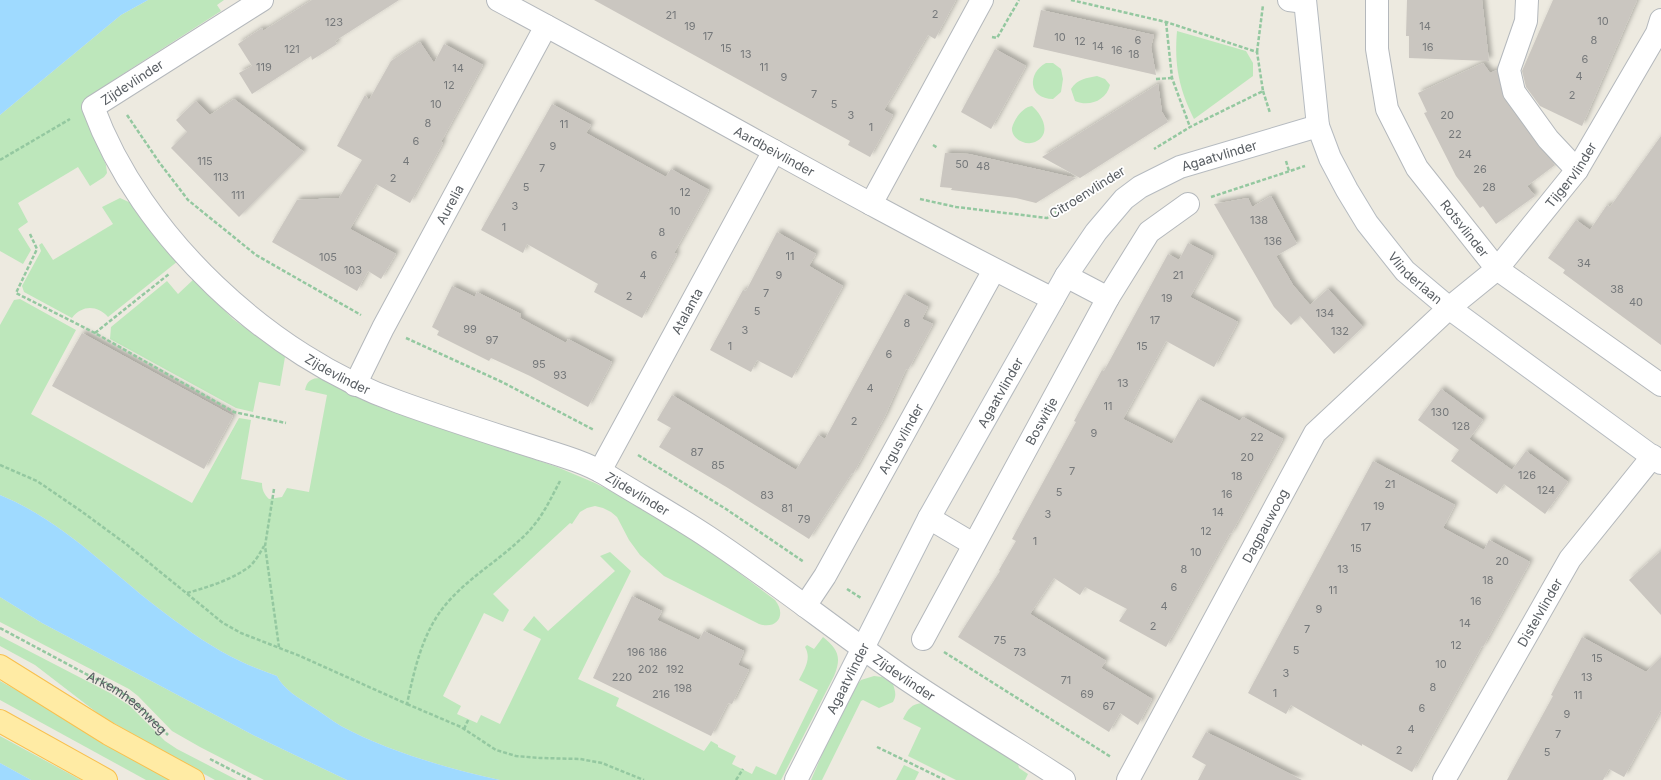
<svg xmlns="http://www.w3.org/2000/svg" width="1661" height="780" viewBox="0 0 1661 780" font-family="Inter,sans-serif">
  <defs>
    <filter id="shadow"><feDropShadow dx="3.5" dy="-3.5" stdDeviation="2" flood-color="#0004"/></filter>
  </defs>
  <rect width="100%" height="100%" fill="#edeae0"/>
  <g fill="#bde7bb">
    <path d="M148,0H224L217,5L221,11L115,79L83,102L82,108L106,165L107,173L104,177L90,186L78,167L18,203L28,222L18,229L31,250L23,264L0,251V115L121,15Z"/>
    <path d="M1177,31L1246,51L1253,63V76L1194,119C1179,89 1174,65 1177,31Z"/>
    <path d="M1046,63H1053L1061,69L1063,79L1061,92L1053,99C1028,99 1027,73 1046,63Z"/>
    <path d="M1097,76L1105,79L1110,85C1106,101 1089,107 1075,101L1071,89C1077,79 1087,78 1097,76Z"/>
    <path d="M1032,106C1043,115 1052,135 1035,142C1026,146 1011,139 1012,128C1014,119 1023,107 1032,106Z"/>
    <path d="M120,198L131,203L178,261L108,317C97,305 82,305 72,318L24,292L22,286L41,251L39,245L42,243L53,260L113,224L102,207Z"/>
    <path d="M194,279L233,319L255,335L278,350L285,357L280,386L259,382L253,412L236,408L110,339L111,327L167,281L178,294Z"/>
    <path d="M20,299L76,330L31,414L192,503L239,418L251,420L241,479L262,483C262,490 264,494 269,499L282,497L287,488L309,492L327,395L305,390C307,381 311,378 321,378L377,406L557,467L595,483L635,503L689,535L775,600C787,615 777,630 759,624L664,576L640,555L629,540L617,517L611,512L603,508L595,506L587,508L580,512L572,524L570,523L493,594L509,610L503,622L484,613L443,696L461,706L457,714L477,723L481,715L500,724L541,639L523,630L534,616L548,631L615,571L600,556L610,552L631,571L578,679L619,698L616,706L704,751L711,741L718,745V747L736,756L732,764L752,774L756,766L776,775L818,690L799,680C804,670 812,659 805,647L807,645L814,649L823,637C838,649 842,657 834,676L781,780H500C449,769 387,751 341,726C331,720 321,712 311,706C299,698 283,689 277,676C265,671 252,667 240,661C214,649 189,631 166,614C111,573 64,521 0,495V325L14,300Z"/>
    <path d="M0,597L42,623L253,735L347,780H264L200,747L172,731L138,696L129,689L0,622Z"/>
    <path d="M0,636L110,693L130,706L165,741L177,749L237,780H215L146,742L100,715L35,665L0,646Z"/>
    <path d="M874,676L882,677L893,684C895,691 897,695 893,702L879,708L863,700L861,701L822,780H811L831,734L856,685L861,680Z"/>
    <path d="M0,681L180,780H146L0,700Z"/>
    <path d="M923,703L1018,764L1019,768L1028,774L1025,780H956L908,756L921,728L903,719C908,709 911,704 923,703Z"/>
    <path d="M0,736L81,780H31L0,763Z"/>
    <path d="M904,765L919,772L915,780H896Z"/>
  </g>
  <g fill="#9fdaff">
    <path d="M0,0H148L121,15L0,115Z"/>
    <path d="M0,495C64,521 111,573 166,614C189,631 214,649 240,661C252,667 265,671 277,676C283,689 299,698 311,706C321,712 331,720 341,726C387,751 449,769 500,780H347L253,735L42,623L0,597Z"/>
    <path d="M0,763L31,780H0Z"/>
  </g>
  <g fill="#cac6c0" filter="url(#shadow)">
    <path d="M312,0H399L335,41L337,44L312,60L311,56L252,94L239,73L252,66L238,44L262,28L263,31Z"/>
    <path d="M594,0H956L935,39L928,35L884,110L893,115L870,157L848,145L850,141Z"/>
    <path d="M1407,0H1482L1489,61L1409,58V36H1406Z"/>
    <path d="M1553,0H1637L1582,126L1540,106L1526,87L1522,71Z"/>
    <path d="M1041,10L1154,35L1151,47L1156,75L1033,47Z"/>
    <path d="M420,42L434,63L444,44L483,65L441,142L443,143L410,203L376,184L350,229L396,254L381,279L368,271L357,291L272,242L297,200L339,198L362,160L337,146L365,95L369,100L391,61Z"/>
    <path d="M995,49L1026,66L991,129L961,112Z"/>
    <path d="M1483,63L1490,73L1497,70L1504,99L1538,146L1555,165L1527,186L1535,196L1496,224L1483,206L1480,208L1456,176L1424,113L1427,112L1418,93Z"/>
    <path d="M1158,84L1162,112L1168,122L1080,178L1042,157Z"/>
    <path d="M234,99L304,152L239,217L171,148L187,132L176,120L196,101L210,115Z"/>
    <path d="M552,104L591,125L586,133L666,177L671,169L709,190L674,253L677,254L642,318L594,292L598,284L527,244L523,253L481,230Z"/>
    <path d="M1661,136V345L1563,273L1565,270L1548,258L1576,220L1590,230L1607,205L1610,207Z"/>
    <path d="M945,153L969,154L1076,178L1036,203L1016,198L951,190L952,188L940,187Z"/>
    <path d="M1271,196L1297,244L1276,256L1293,285L1310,305L1328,289L1363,327L1334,354L1300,316L1291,325L1274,307L1214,204L1248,198L1252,207Z"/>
    <path d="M777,232L816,254L809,266L843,286L792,378L757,360L751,372L710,350L743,290L746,291Z"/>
    <path d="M1188,243L1213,256L1190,297L1238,322L1214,367L1166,341L1123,419L1172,444L1198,399L1240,421L1243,417L1283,439L1231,534L1230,533L1166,647L1119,621L1127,609L1085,587L1080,595L1054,578L1030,614L1106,661L1101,668L1152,699L1138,725L1120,713L1109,732L958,637L1000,571L999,570L1016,541L1012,539L1076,422L1074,421L1102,370L1104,371L1168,254L1179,260Z"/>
    <path d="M452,286L475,297L477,292L521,314L520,318L566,343L568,339L612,362L588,407L530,376L491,358L489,361L437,335L439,331L432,327Z"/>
    <path d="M904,294L928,307L922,319L933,324L908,370L906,369L885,416L853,474L852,473L809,539L728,488L659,447L671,428L657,420L672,395L796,470L818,435L825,439Z"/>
    <path d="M82,333L233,416L204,469L52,386Z"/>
    <path d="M1441,389L1483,420L1469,439L1512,470L1526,451L1568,482L1545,514L1504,484L1497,494L1451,461L1459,450L1418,420Z"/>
    <path d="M1373,461L1455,505L1443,528L1484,550L1489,540L1530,562L1483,647L1482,646L1412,772L1362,744V746L1291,705L1286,714L1248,693Z"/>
    <path d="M1661,551V615L1629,580Z"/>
    <path d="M632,596L662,611L657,620L699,640L704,631L744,651L738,665L749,670L732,704L728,703L711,736L593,678Z"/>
    <path d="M1582,637L1646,672L1661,657V710L1624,777L1609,769L1603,780H1507L1553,696L1551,695Z"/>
    <path d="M1206,732L1251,754L1302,780H1198L1206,765L1192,757Z"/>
  </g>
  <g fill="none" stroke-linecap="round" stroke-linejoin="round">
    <defs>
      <g id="street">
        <path id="s2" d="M262,0L93,107C140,236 270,357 399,402C443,418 487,432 531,446C556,454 583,461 605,474C639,495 675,515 708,537C776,582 839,633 906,679C958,714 1012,746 1064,780"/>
        <path id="s3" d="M498,0C684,99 865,205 1053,299"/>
        <path d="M1289,0L1305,2"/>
        <path id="s4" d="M1377,0V49L1387,109L1417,168L1497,269L1661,385"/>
        <path d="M1527,0L1526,21L1509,70L1514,92L1548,139L1577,170"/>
        <path d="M871,204L982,0"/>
        <path d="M1108,298L1149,232L1188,204"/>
        <path id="s5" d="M355,385L383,328L546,26"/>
        <path id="s6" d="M600,471L774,151"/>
        <path d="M929,518L973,544"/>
        <path id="s7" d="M805,606L825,576L994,270"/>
        <path id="s8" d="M923,639L1108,298L1066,276"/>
        <path id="s9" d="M1128,780L1315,433L1449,308L1497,269L1577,170L1657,33L1661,20"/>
        <path id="s10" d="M1444,780L1570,559L1653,456"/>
      </g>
      <g id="secondary">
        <path id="s11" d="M1305,0L1318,126L1330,158L1347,190L1367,223L1405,271L1449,308L1661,463"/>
        <path id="s12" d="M796,780L929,518L1066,276L1096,232L1124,199L1140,187L1180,167L1318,126"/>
      </g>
      <g id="primary">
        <path d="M0,666L109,734L193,780"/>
        <path d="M0,721L106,780"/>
      </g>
    </defs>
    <use href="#street" stroke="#b4b8bc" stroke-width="24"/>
    <use href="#secondary" stroke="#b6bbc0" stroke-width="24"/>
    <use href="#primary" stroke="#f9c04e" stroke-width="24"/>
    <g stroke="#94c8a0" stroke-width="2.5" stroke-dasharray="4 2" stroke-linecap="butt">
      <path d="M1071,0L1166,22L1257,52L1263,91L1190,127L1154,149"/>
      <path d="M1166,22L1172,78L1190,127"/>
      <path d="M992,37L997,38L1019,0"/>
      <path d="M1257,52L1263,5"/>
      <path d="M1156,79L1172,78"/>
      <path d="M1263,91L1270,113"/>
      <path d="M127,115L159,162L188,200L256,255L361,315"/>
      <path d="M933,145L938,148"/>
      <path d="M0,160L70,119"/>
      <path d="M1286,161L1289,171"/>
      <path d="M1211,197L1305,166"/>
      <path d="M920,199L956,207L1047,218L1103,182"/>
      <path d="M30,234L37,249L16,293L95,333L234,412L286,423"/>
      <path d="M95,333L169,274"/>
      <path d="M406,338L502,382L594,430"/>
      <path d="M638,455L726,509L804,562"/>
      <path d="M0,465L37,481L81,511L126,544L223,623L241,633L300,656L407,704C413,676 419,648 433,623C454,585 495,565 525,535C541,520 550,500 560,481"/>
      <path d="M274,489L265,546L279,647"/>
      <path d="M847,589L861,598"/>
      <path d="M187,593C208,587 231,580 249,567C255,562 260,553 264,546"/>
      <path id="s1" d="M0,628L86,674L113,687L134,701L168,735"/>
      <path d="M944,652L1111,757"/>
      <path d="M407,704L461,727L496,750L516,756L540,758L580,759L602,763L644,780"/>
      <path d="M464,729L469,718"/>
      <path d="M877,747L945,780"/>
      <path d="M210,759L251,780"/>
      <path d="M736,780L743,769"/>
    </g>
    <use href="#street" stroke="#fff" stroke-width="22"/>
    <use href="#secondary" stroke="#fff" stroke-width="22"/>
    <use href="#primary" stroke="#ffeba4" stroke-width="22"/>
  </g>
  <g text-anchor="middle" stroke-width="3.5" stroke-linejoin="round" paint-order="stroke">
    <g font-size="11" fill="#75787a">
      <text x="935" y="18">2</text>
      <text x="671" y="19">21</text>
      <text x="1603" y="25">10</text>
      <text x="334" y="26">123</text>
      <text x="690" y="30">19</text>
      <text x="1425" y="30">14</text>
      <text x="708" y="40">17</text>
      <text x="1060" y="41">10</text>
      <text x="1138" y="44">6</text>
      <text x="1594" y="44">8</text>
      <text x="1080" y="45">12</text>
      <text x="1098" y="50">14</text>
      <text x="1428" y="51">16</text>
      <text x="726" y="52">15</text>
      <text x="292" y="53">121</text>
      <text x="1117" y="54">16</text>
      <text x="746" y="58">13</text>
      <text x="1134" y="58">18</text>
      <text x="1585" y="63">6</text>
      <text x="264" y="71">119</text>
      <text x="764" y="71">11</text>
      <text x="458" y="72">14</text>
      <text x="1579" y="80">4</text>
      <text x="784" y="81">9</text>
      <text x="449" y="89">12</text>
      <text x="814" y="98">7</text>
      <text x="1572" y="99">2</text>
      <text x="436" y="108">10</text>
      <text x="834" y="108">5</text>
      <text x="851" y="119">3</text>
      <text x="1447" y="119">20</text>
      <text x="428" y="127">8</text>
      <text x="564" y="128">11</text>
      <text x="871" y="131">1</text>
      <text x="1455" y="138">22</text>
      <text x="416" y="145">6</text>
      <text x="553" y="150">9</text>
      <text x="1465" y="158">24</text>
      <text x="205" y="165">115</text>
      <text x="406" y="165">4</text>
      <text x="962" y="168">50</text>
      <text x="983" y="170">48</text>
      <text x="542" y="172">7</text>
      <text x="1480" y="173">26</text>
      <text x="221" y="181">113</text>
      <text x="393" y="182">2</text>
      <text x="526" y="191">5</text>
      <text x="1489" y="191">28</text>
      <text x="685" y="196">12</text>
      <text x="238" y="199">111</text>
      <text x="515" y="210">3</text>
      <text x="675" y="215">10</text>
      <text x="1259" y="224">138</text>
      <text x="504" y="231">1</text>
      <text x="662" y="236">8</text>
      <text x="1273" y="245">136</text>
      <text x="654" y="259">6</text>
      <text x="790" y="260">11</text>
      <text x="328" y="261">105</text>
      <text x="1584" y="267">34</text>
      <text x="353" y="274">103</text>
      <text x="643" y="279">4</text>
      <text x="779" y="279">9</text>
      <text x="1178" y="279">21</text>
      <text x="1617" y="293">38</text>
      <text x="766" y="297">7</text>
      <text x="629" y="300">2</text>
      <text x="1167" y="302">19</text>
      <text x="1636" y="306">40</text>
      <text x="757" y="315">5</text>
      <text x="1325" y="317">134</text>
      <text x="1155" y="324">17</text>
      <text x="907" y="327">8</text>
      <text x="470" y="333">99</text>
      <text x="745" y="334">3</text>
      <text x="1340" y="335">132</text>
      <text x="492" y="344">97</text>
      <text x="730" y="350">1</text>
      <text x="1142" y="350">15</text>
      <text x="889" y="358">6</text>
      <text x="539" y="368">95</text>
      <text x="560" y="379">93</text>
      <text x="1123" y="387">13</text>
      <text x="870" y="392">4</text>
      <text x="1108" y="410">11</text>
      <text x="1440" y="416">130</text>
      <text x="854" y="425">2</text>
      <text x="1461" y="430">128</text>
      <text x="1094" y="437">9</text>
      <text x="1257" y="441">22</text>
      <text x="697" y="456">87</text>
      <text x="1247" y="461">20</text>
      <text x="718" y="469">85</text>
      <text x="1072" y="475">7</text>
      <text x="1527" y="479">126</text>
      <text x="1237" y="480">18</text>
      <text x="1390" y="488">21</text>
      <text x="1546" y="494">124</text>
      <text x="1059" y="496">5</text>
      <text x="1227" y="498">16</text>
      <text x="767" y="499">83</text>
      <text x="1379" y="510">19</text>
      <text x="787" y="512">81</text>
      <text x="1218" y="516">14</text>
      <text x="1048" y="518">3</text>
      <text x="804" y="523">79</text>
      <text x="1366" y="531">17</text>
      <text x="1206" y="535">12</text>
      <text x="1035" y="545">1</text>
      <text x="1356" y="552">15</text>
      <text x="1196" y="556">10</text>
      <text x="1502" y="565">20</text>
      <text x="1184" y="573">8</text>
      <text x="1343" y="573">13</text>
      <text x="1488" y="584">18</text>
      <text x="1174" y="591">6</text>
      <text x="1333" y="594">11</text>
      <text x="1476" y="605">16</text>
      <text x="1164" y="610">4</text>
      <text x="1319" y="613">9</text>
      <text x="1465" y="627">14</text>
      <text x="1153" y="630">2</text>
      <text x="1307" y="633">7</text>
      <text x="1000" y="644">75</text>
      <text x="1456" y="649">12</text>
      <text x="1296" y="654">5</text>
      <text x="636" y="656">196</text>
      <text x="658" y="656">186</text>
      <text x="1020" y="656">73</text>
      <text x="1597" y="662">15</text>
      <text x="1441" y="668">10</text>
      <text x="648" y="673">202</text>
      <text x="675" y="673">192</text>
      <text x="1286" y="677">3</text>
      <text x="622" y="681">220</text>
      <text x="1587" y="681">13</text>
      <text x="1066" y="684">71</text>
      <text x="1433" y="691">8</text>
      <text x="683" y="692">198</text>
      <text x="1275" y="697">1</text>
      <text x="661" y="698">216</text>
      <text x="1087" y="698">69</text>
      <text x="1578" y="699">11</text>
      <text x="1109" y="710">67</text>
      <text x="1422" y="712">6</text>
      <text x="1567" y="718">9</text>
      <text x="1411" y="733">4</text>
      <text x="1558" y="738">7</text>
      <text x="1399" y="754">2</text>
      <text x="1547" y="756">5</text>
    </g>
    <g font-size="13" fill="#595e63" stroke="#fff">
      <text transform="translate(132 82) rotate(-33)" y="5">Zijdevlinder</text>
      <text dy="5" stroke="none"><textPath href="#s3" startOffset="315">Aardbeivlinder</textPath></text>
      <text dy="5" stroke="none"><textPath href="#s12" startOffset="774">Agaatvlinder</textPath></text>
      <text dy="5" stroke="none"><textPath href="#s9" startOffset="759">Tijgervlinder</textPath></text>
      <text transform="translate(1087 192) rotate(-32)" y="5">Citroenvlinder</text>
      <text dy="5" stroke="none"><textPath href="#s5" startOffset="204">Aurelia</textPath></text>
      <text dy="5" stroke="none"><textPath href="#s4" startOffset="253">Rotsvlinder</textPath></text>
      <text dy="5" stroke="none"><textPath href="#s11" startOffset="309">Vlinderlaan</textPath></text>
      <text dy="5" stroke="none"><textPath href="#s6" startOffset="182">Atalanta</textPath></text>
      <text dy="5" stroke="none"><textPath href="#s2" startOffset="570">Zijdevlinder</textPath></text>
      <text dy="5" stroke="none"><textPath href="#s12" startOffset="438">Agaatvlinder</textPath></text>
      <text dy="5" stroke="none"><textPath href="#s8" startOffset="248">Boswitje</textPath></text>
      <text dy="5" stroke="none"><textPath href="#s7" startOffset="193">Argusvlinder</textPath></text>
      <text dy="5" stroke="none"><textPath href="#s2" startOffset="894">Zijdevlinder</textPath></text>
      <text dy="5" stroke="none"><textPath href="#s9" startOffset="289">Dagpauwoog</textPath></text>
      <text dy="5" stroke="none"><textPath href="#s10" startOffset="193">Distelvlinder</textPath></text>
      <text dy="5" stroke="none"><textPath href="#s2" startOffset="1218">Zijdevlinder</textPath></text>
      <text dy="5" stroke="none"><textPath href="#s12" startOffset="114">Agaatvlinder</textPath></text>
      <text dy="5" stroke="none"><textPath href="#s1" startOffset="148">Arkemheenweg</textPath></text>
    </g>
  </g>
</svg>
